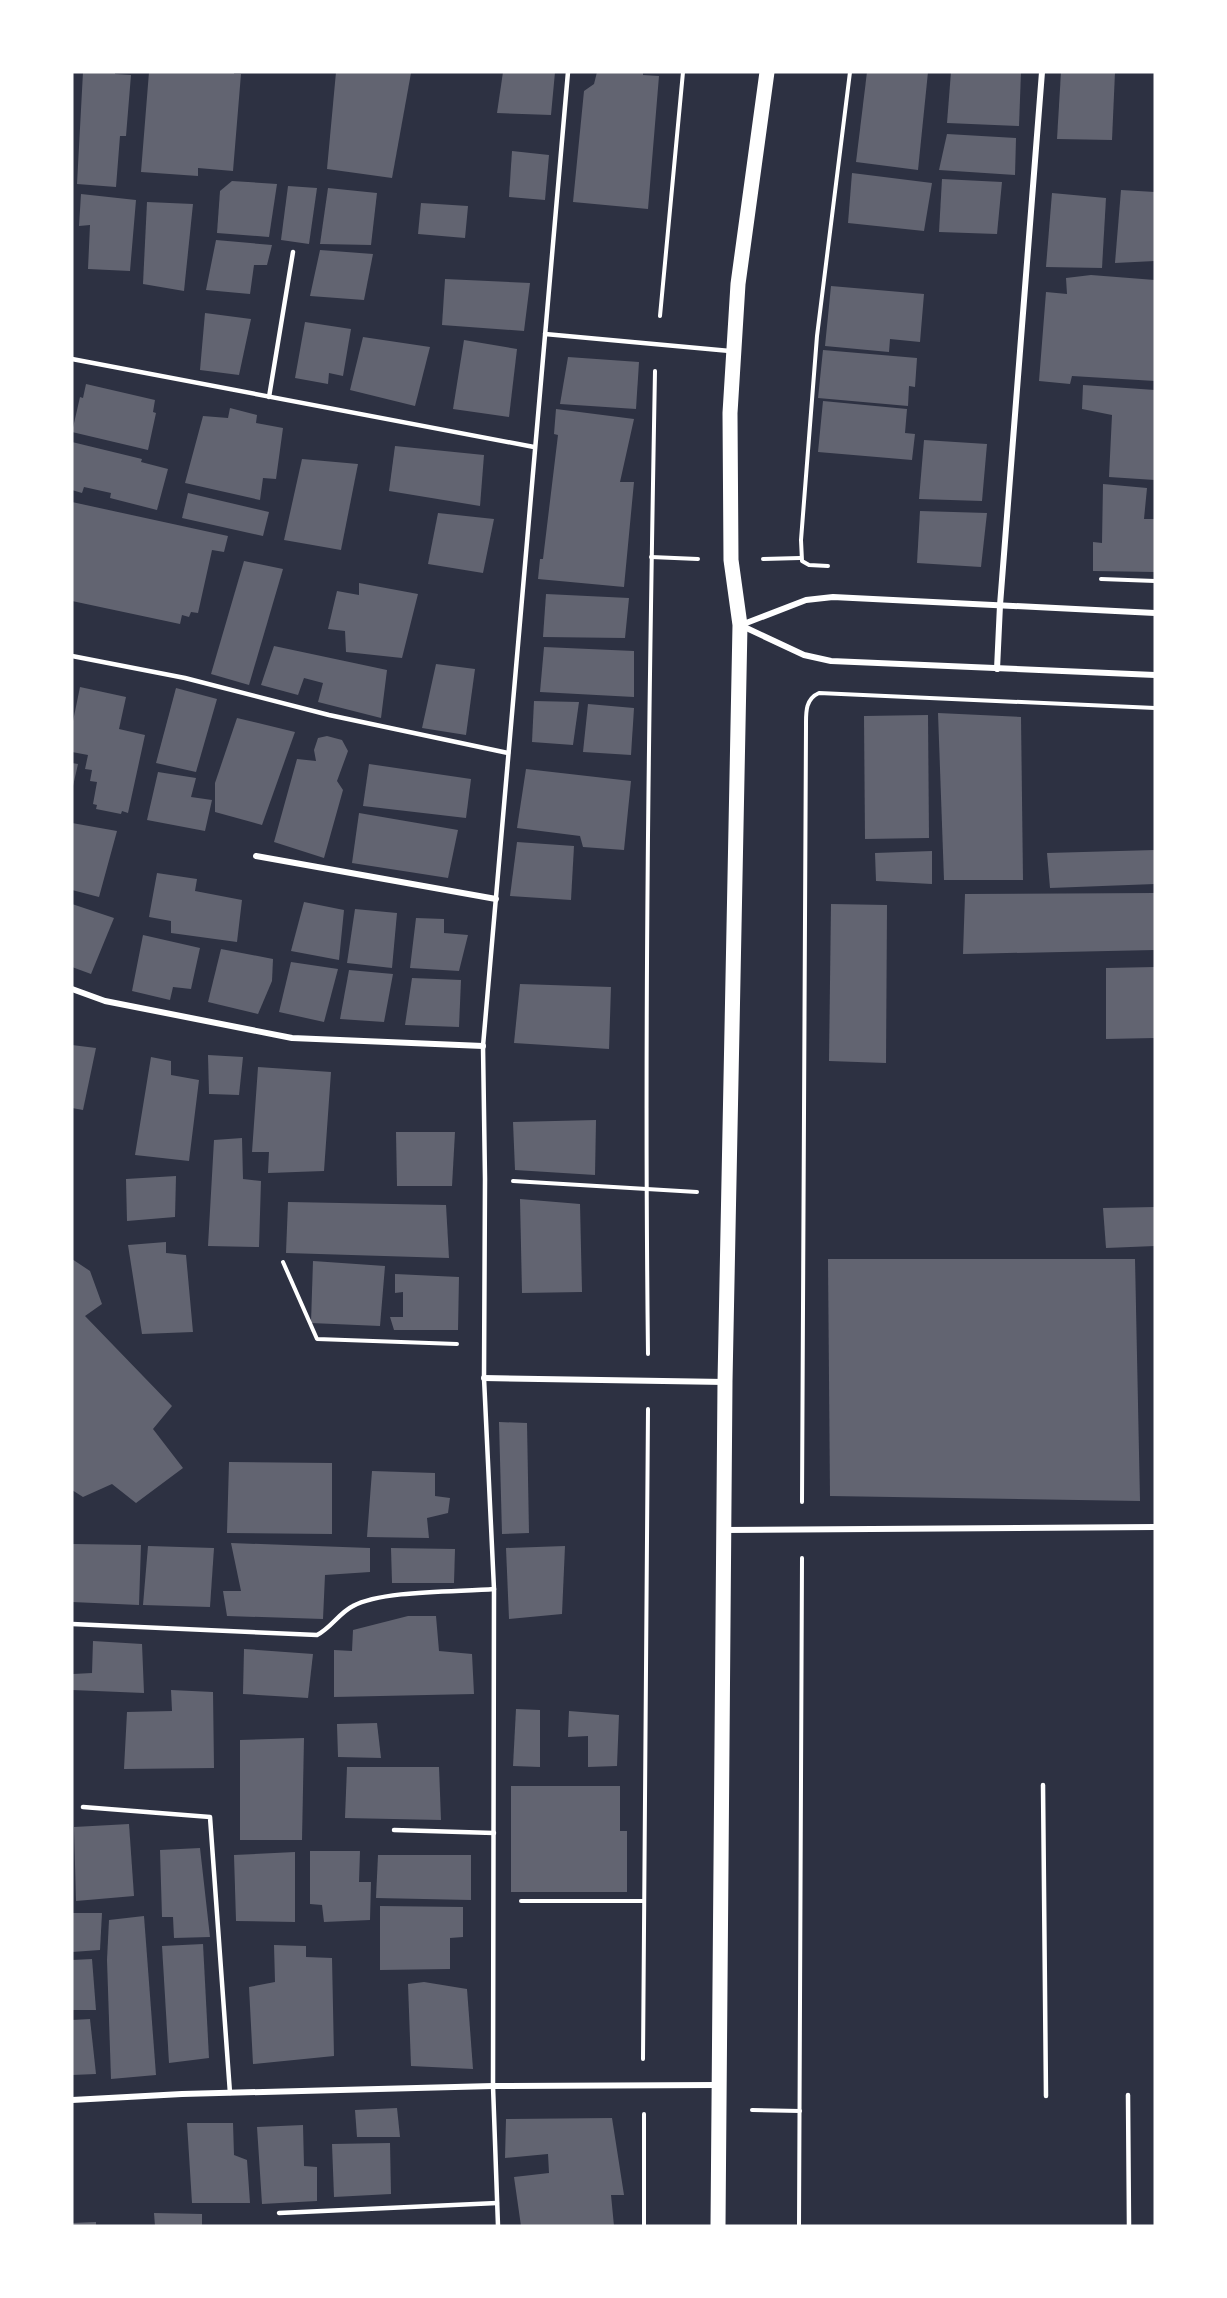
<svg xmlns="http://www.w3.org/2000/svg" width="1227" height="2298" viewBox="0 0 1227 2298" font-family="'Asap Condensed',sans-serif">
  <rect width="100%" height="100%" fill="#2d3142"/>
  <g fill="#626471">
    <path d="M83,72H115V74L131,75L126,136H120L116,187L77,184Z"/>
    <path d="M149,72H234V74H241L233,171L198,168V176L141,172Z"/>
    <path d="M336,72L411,73L392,178L327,169Z"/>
    <path d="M503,72H555L551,115L497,113Z"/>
    <path d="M597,72H643V75L659,76L648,209L573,202L584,91L594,84Z"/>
    <path d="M867,72H928L918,170L856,162Z"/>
    <path d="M951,72H1021L1019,126L947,123Z"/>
    <path d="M1061,72H1115L1112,140L1057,139Z"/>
    <path d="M947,134L1016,138L1015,175L939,170Z"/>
    <path d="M512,151L549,155L545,200L509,197Z"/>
    <path d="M852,173L932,183L924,231L848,223Z"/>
    <path d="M942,179L1002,182L997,234L939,232Z"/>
    <path d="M232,181L277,184L269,237L217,233L220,191Z"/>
    <path d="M288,186L317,188L309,244L281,240Z"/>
    <path d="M328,188L377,193L371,245L320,244Z"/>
    <path d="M1121,190L1155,192V261L1115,263Z"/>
    <path d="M1052,193L1106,198L1102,268L1046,267Z"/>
    <path d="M81,194L136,200L130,271L88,269L90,225L79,226Z"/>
    <path d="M147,202L193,204L184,291L143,284Z"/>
    <path d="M421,203L468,206L465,238L418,234Z"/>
    <path d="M216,240L272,245L267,265H254L250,294L206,290Z"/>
    <path d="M320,250L373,254L364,300L310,296Z"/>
    <path d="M1091,275L1155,280V381L1072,376L1070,384L1039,381L1046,292L1067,294L1066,278Z"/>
    <path d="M445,279L530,283L524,331L442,325Z"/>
    <path d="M831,286L924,294L920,342L890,339L889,352L825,346Z"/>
    <path d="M205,313L251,319L239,375L200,370Z"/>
    <path d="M305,322L351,329L343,376L329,373L328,384L295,378Z"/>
    <path d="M363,337L430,347L415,406L350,390Z"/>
    <path d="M464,340L517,349L509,417L453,409Z"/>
    <path d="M823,350L917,358L915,387L909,386L908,406L818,398Z"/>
    <path d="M568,357L639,362L636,409L560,404Z"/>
    <path d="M86,384L155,400L153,412L156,413L148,450L72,432L80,397L83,398Z"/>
    <path d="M1083,385L1155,390V480L1109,477L1112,415L1082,409Z"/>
    <path d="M823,401L907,409L905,433L915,434L912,460L818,452Z"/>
    <path d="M230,408L257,415L256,423L283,428L276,479L263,478L260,500L185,483L203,416L228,418Z"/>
    <path d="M556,409L634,419L620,482H634L624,587L538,579L540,559H543L558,435L554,434Z"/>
    <path d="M924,440L987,444L982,501L919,499Z"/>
    <path d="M72,442L142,459L141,462L168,469L157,510L110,498L111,493L84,487L82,493L72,490Z"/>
    <path d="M395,446L484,455L480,506L389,491Z"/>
    <path d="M302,459L358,464L341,550L284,540Z"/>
    <path d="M1103,484L1147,488L1144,519H1155V572L1093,571V542L1102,543Z"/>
    <path d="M188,493L269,512L263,536L182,518Z"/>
    <path d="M72,502L228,536L224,552L212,550L198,613L191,612L189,617L182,615L180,624L72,601Z"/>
    <path d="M920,511L987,513L981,567L917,563Z"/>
    <path d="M438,513L494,519L483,573L428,564Z"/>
    <path d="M244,561L283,569L249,685L211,674Z"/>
    <path d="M359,583L418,594L402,658L346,652L345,631L328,629L337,591L359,595Z"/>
    <path d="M546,594L629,598L625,638L543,637Z"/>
    <path d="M274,646L387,670L381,718L318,702L323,683L304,678L298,695L261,685Z"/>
    <path d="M544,647L634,651V697L540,692Z"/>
    <path d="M436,664L475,669L466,735L422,728Z"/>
    <path d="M80,687L126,697L119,729L145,735L128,813L122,811L121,814L96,809L97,805L93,804L97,782L90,781L92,770L85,769L88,755L72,752V726Z"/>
    <path d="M176,688L217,699L196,772L156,763Z"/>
    <path d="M534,701L579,702L573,745L532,742Z"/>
    <path d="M588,704L634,708L631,755L583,752Z"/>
    <path d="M938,713L1021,717L1023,880H944Z"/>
    <path d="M928,715L929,838L865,839L864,716Z"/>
    <path d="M237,718L295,732L262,825L215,812V783Z"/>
    <path d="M327,736L342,740L348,751L337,781L343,790L324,858L274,842L297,759L316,761L314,750L318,738Z"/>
    <path d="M72,763L78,764L73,786H72Z"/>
    <path d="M369,764L471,779L466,818L363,806Z"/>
    <path d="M526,769L631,781L624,850L583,847L580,836L517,828Z"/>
    <path d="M158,772L196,778L191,797L212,800L205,831L147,820Z"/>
    <path d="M359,813L458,830L448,878L352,863Z"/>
    <path d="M72,823L117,831L99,897L72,890Z"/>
    <path d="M517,842L574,846L571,900L510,896Z"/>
    <path d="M1155,850V884L1050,888L1047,853Z"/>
    <path d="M932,851V884L876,881L875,853Z"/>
    <path d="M157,873L197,879L195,891L242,900L237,942L171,933V921L149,917Z"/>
    <path d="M1155,893V950L963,954L965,894Z"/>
    <path d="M304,902L344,910L339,960L291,951Z"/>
    <path d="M72,904L114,918L91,974L72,967Z"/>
    <path d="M831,904L887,905L886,1063L829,1061Z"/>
    <path d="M355,909L397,913L392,968L347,963Z"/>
    <path d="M416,918L444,919V933L468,935L459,971L410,968Z"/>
    <path d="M143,935L200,948L191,989L173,987L170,1000L132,991Z"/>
    <path d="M221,949L273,959L272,981L258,1014L208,1002Z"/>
    <path d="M291,962L338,969L324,1022L279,1012Z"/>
    <path d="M1155,967V1038L1106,1039V968Z"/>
    <path d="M349,970L393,974L384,1022L340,1019Z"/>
    <path d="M412,978L461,980L459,1027L405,1025Z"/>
    <path d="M520,984L611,987L609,1049L514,1043Z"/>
    <path d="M72,1045L96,1048L83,1110L72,1108Z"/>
    <path d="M208,1055L243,1057L239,1095L209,1094Z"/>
    <path d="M151,1057L171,1061V1075L199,1080L189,1161L135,1155Z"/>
    <path d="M258,1067L331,1072L324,1171L268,1173L269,1152H252Z"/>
    <path d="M596,1120L595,1175L515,1170L513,1122Z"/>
    <path d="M396,1132H455L452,1186H397Z"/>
    <path d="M242,1138L243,1179L261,1181L259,1247L208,1246L214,1140Z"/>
    <path d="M176,1176L175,1217L127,1221L126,1179Z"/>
    <path d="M520,1199L580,1204L582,1292L522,1293Z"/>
    <path d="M288,1202L446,1205L449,1258L286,1253Z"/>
    <path d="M1155,1207V1246L1106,1248L1103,1208Z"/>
    <path d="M166,1242V1253L186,1255L193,1332L142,1334L128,1245Z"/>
    <path d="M72,1259L90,1271L102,1304L85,1316L172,1406L153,1429L183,1468L136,1503L112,1484L83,1497L72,1490Z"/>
    <path d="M828,1259H1135L1140,1501L830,1496Z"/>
    <path d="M313,1261L385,1266L380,1326L311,1323Z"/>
    <path d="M395,1274L459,1277L458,1330H394L390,1317H403V1292L395,1293Z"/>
    <path d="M499,1422L527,1423L529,1533L502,1534Z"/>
    <path d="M229,1462L332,1463V1534L227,1533Z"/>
    <path d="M372,1471L435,1473V1496L450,1498L448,1513L427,1518L429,1538L367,1537Z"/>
    <path d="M231,1543L370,1548V1572L325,1575L323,1619L227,1616L223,1591H241Z"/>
    <path d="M72,1544L141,1545L139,1605L72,1602Z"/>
    <path d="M148,1546L214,1548L210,1607L143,1605Z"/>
    <path d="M565,1546L562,1614L509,1619L506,1548Z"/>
    <path d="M391,1548L455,1549L454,1583H392Z"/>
    <path d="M408,1616H436L439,1651L472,1654L474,1694L334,1697V1650L352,1651L353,1630Z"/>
    <path d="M93,1641L142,1644L144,1693L72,1690L73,1674L92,1673Z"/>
    <path d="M244,1649L313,1654L308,1698L243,1694Z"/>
    <path d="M171,1690L213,1692L214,1768L124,1769L127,1712L172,1711Z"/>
    <path d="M516,1709L540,1710V1767L513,1766Z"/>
    <path d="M569,1711L619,1715L617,1766L588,1767V1736L568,1737Z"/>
    <path d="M377,1723L381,1758L338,1757L337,1724Z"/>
    <path d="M304,1738L302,1840H240V1740Z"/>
    <path d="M347,1767H439L441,1820L345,1818Z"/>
    <path d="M511,1786H620V1831H627V1892H511Z"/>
    <path d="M129,1824L134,1896L76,1901L74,1827Z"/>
    <path d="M200,1848L210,1937L174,1938L173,1917H162L160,1850Z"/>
    <path d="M310,1851H360L359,1882H371L370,1920L324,1922L322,1905L310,1904Z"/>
    <path d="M295,1852V1922L236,1921L234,1855Z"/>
    <path d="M378,1855H471V1900L376,1898Z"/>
    <path d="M380,1906L463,1907V1937L450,1938V1969L380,1970Z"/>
    <path d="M72,1913H102L100,1950L72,1952Z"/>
    <path d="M144,1916L156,2075L111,2079L107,1960L109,1920Z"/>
    <path d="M203,1944L209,2058L169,2063L162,1946Z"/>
    <path d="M274,1945L306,1946V1957L332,1958L334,2056L253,2064L249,1987L275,1982Z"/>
    <path d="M92,1959L96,2010H72V1960Z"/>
    <path d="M424,1982L467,1989L473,2069L411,2066L408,1984Z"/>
    <path d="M90,2019L96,2074L72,2075V2020Z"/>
    <path d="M397,2108L400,2137H357L355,2110Z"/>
    <path d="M612,2118L624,2195H611L614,2226H521L514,2177L549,2173L548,2154L505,2158L506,2119Z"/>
    <path d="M187,2123H233L234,2155L247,2160L250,2203H192Z"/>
    <path d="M303,2125L304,2166L317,2167V2201L262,2204L257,2127Z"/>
    <path d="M390,2143L391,2194L334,2197L332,2144Z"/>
    <path d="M154,2213L202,2214V2226H155Z"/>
    <path d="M96,2222V2226H72V2223Z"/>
  </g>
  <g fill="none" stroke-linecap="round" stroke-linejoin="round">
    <g stroke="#fff" stroke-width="4">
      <path d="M660,316L683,72"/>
      <path d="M651,557L698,559"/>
      <path d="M763,559L800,558"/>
      <path d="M828,566L809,565L802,561L801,540L817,336L850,72"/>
      <path d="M1101,579L1155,581"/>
      <path d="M513,1181L697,1192"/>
      <path d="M283,1262L317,1339L457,1344"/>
      <path d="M648,1354C644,1026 649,699 655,371"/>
      <path d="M802,1502L806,726C806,713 805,699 819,693L1155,708"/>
      <path d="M521,1901H644"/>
      <path d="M643,2059L648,1409"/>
      <path d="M752,2110L800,2111"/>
      <path d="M644,2226V2114"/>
      <path d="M799,2226L802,1558"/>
    </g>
    <g stroke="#fff" stroke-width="4.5">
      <path d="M545,334L730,351"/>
      <path d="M72,359L534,447"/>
      <path d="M269,397L293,252"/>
      <path d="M72,656L185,678L329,715L508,753"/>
      <path d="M72,1624L317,1635C331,1628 339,1613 353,1606C382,1590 458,1592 494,1589"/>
      <path d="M1043,1785L1046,2096"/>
      <path d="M83,1807L210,1817L230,2093"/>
      <path d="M394,1830L494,1833"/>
      <path d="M1128,2095L1129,2226"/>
      <path d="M279,2213L497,2203"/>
      <path d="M498,2226L493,2086L494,1589L484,1378L485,1179L483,1046L568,72"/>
    </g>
    <g stroke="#fff" stroke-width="6">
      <path d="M740,625L804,655L831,661L1155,675"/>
      <path d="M741,625L806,600L833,597L1155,613"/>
      <path d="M997,669L1000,605L1042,72"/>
      <path d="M256,856L496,899"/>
      <path d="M72,989L105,1001L292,1038L483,1046"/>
      <path d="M484,1378L725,1382"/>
      <path d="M724,1530L1155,1527"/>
      <path d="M72,2100L182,2094L493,2086L717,2085"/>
    </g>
    <path stroke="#fff" stroke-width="15" d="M718,2226L725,1382L740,625L731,560L730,413L738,284L767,72"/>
  </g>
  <rect width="1227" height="2298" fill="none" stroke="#ffffff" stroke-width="147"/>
</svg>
